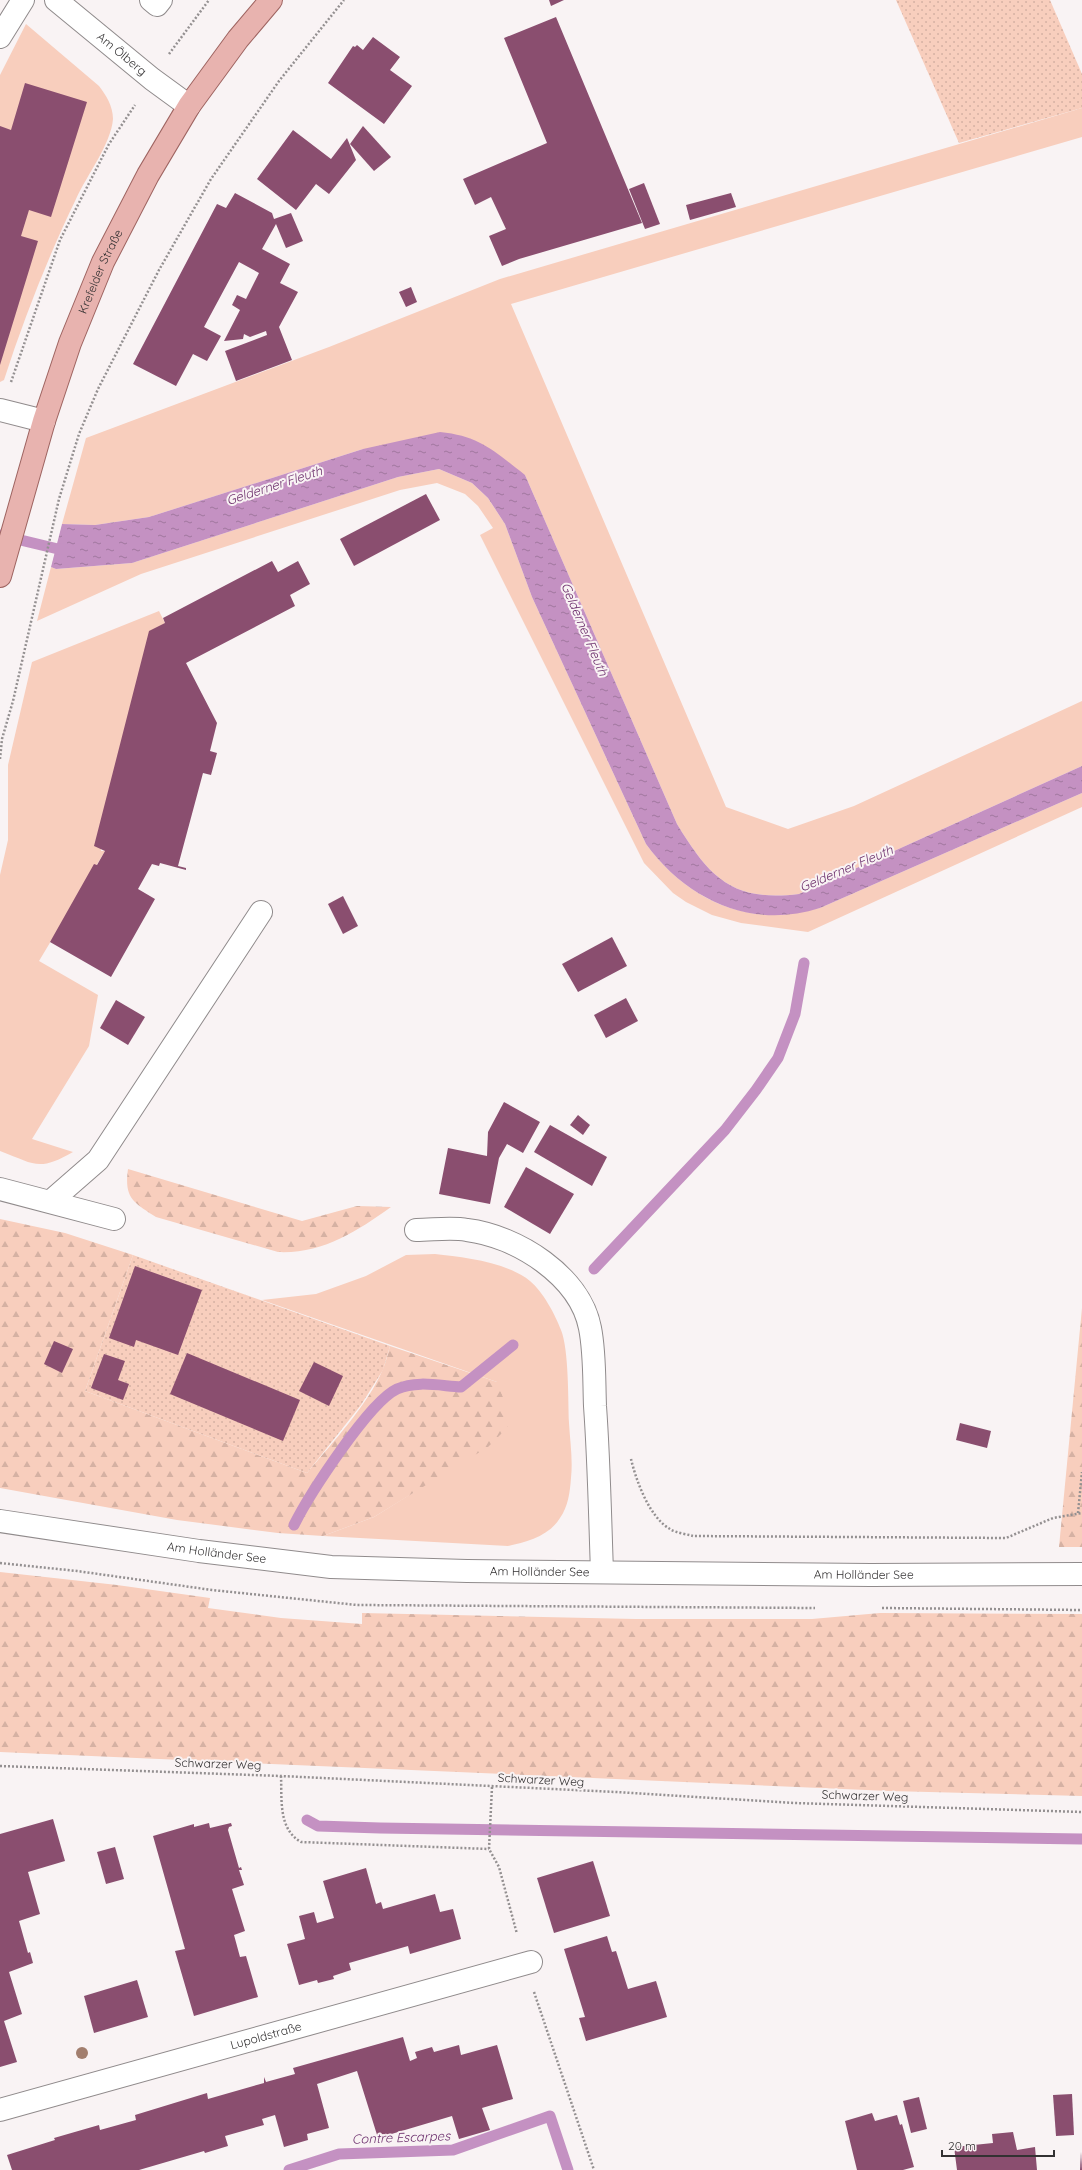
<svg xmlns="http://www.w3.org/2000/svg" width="1082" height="2170" viewBox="0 0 1082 2170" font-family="Quicksand,sans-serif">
  <defs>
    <pattern id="forest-firs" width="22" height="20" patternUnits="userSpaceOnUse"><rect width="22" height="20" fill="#f8cebd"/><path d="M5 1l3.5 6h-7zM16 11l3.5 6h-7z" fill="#d5b1a3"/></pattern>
    <pattern id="garden-dots" width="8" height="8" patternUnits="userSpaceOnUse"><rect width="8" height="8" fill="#f8cebd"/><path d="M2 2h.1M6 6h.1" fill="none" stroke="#d5b1a3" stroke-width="1.8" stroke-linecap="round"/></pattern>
    <pattern id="water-ripples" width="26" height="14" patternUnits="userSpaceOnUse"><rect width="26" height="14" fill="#c491c2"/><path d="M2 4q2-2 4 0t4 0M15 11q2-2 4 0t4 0" fill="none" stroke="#a0779e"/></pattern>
  </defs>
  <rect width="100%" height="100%" fill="#f9f3f4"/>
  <g fill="#f8cebd">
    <path d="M26,24L99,86C106,95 113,106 113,119C111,144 87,175 76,199C48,257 24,318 4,380L0,382V75Z"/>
    <path d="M1082,108V137L511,304L726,807L788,829L854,806L1082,701V766L799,894C732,902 710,878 677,824L525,475L363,449L149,517L95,525L62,524L86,438L329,347L500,279Z"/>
    <path d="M439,469L472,483L488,498L505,524L532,597L646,844C677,886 721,915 775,915C790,915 806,910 820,908L1082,793V807L808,932L741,923L712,915L686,902L673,893L644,863L480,535L493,528L478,506L465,494L437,483L400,490L141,574L37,621L51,567L56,569L132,563L398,477Z"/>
    <path d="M159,611L165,623L101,848V851H105L39,961L98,995L89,1046L32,1139L73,1152C38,1172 35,1164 0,1151V875L8,840V765L32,662Z"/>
    <path d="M435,1254C463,1257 507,1262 530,1281C543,1292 555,1314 561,1330C569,1350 568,1400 569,1423C570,1441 573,1460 571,1478C570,1492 568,1507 560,1518C549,1536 527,1542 508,1546L323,1536L374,1517L414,1492L497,1382L262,1300L316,1294L366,1276L406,1255Z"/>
  </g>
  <g fill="url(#forest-firs)">
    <path d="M128,1169L302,1221L357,1206L391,1207C356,1232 322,1254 278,1252L156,1217C133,1202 124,1198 128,1169Z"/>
    <path d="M0,1219L65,1233L133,1255L85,1391L307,1473C332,1443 368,1405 383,1369C386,1362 388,1353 390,1346L497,1382L506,1405L508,1427L488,1447L374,1517L323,1536L278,1533L177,1520L0,1488Z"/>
    <path d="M1082,1308V1547H1059Z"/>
    <path d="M0,1572L117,1585L210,1598L208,1608L281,1618L362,1624V1613L636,1619H812L880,1613L1082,1614V1796L889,1791L0,1752Z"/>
  </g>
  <g fill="url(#garden-dots)">
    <path d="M896,0H1050L1082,74V108L959,143Z"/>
    <path d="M133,1255L390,1346L383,1370L361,1405L307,1473L85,1391Z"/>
  </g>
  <path fill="url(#water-ripples)" d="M440,432C480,436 494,451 525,475L677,824C710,878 732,902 799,894L1082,766V793L820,908C751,930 687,900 646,844L532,597L505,524L488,498L472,483L439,469L398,477L132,563L56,569L51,567L62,524L95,525L149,517L363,449Z"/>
  <path fill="#f9f3f4" d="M62,522L50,569L49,567Z"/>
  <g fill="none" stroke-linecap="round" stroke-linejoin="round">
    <g stroke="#c491c2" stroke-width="11">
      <path d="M0,535L58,549L70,550"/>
      <path d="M594,1269L725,1130L756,1090L778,1058L795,1014L804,963"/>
      <path d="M294,1525C309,1495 369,1402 397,1389C417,1380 441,1386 461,1387L513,1345"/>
      <path d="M307,1820L318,1826L380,1828L1082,1839"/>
      <path d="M289,2170L339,2154L453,2150L550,2116L568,2170"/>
    </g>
  </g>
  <g fill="#8a4e6f">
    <path d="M549,0H564L551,6Z"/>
    <path d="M556,17L642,223L519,259L502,266L489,236L506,229L491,197L475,205L463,179L547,143L504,38Z"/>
    <path d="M373,37L400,57L390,70L412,86L384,124L328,83L353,46L355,47L357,45L363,50Z"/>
    <path d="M25,83L87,102L51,217L29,210L21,236L38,241L0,365V126L11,130Z"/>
    <path d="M363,126L391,157L374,171L350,144Z"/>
    <path d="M293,130L331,159L347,138L356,160L329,194L316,184L296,210L257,179Z"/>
    <path d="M644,183L660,224L645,229L629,189Z"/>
    <path d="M235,193L272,213L274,219L291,213L303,241L286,248L276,224L262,249L290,264L280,283L298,292L279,327L292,360L236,381L225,351L267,335L266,331L250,337L244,334L243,339L224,341L240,310L232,305L237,295L246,299L259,273L239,262L204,327L221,336L207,361L193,354L176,386L133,364L217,204L226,208Z"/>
    <path d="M731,193L736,207L690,220L686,205Z"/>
    <path d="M411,287L417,302L406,307L399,292Z"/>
    <path d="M426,494L440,520L354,566L340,539Z"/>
    <path d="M272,561L278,572L298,561L310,584L290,595L295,606L186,663L217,723L210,751L217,753L211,775L203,773L178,866L186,868V870L160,863L159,866L152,864L138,889L155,899L111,977L50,942L94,864L97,865L105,851L94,846L149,631L165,623L163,618Z"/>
    <path d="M343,896L358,926L343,934L328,904Z"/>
    <path d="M612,937L627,966L578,992L562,964Z"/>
    <path d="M626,998L638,1021L606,1038L594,1015Z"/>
    <path d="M116,1000L145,1017L128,1045L100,1028Z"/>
    <path d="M504,1102L540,1122L523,1153L507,1144L499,1158L490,1204L439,1194L448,1148L487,1156L488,1132Z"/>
    <path d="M578,1115L590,1125L583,1135L570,1125Z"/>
    <path d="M550,1125L607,1157L592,1186L534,1152Z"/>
    <path d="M526,1167L574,1194L550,1234L504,1207Z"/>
    <path d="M135,1266L202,1290L178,1355L136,1340L134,1347L109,1338Z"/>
    <path d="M54,1341L73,1349L62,1373L44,1364Z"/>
    <path d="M187,1353L300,1400L283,1441L170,1394Z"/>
    <path d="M104,1354L125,1361L118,1380L129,1384L123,1400L91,1388Z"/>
    <path d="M314,1362L343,1376L329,1406L299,1391Z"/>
    <path d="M960,1423L991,1431L987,1448L956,1440Z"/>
    <path d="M53,1819L65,1861L28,1872L40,1914L19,1921L28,1953L30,1952L33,1963L9,1972L22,2014L4,2021L17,2062L0,2067V1834Z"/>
    <path d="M209,1823L210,1828L231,1823L232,1826L229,1827L228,1830L239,1868L241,1867L242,1870H239L244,1885L232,1889L245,1931L234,1935L240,1957L246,1956L258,1997L194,2016L175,1951L185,1949L153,1836L194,1824V1827Z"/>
    <path d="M115,1847L124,1879L106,1884L97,1852Z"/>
    <path d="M593,1861L610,1916L554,1933L537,1878Z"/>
    <path d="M366,1868L376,1904L381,1902L383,1909L435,1894L440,1912L453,1909L461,1939L410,1954L408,1946L349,1963L351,1970L333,1976L334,1979L318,1983L317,1980L299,1985L287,1944L305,1939L299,1916L314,1912L317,1923L334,1918L323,1881Z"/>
    <path d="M607,1936L612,1952L616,1951L628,1989L656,1981L667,2017L586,2041L579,2018L585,2017L564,1949Z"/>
    <path d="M137,1980L148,2017L94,2033L84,1996Z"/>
    <path d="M403,2037L410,2061L417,2058L415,2052L432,2047L434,2052L459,2045L461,2055L497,2045L513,2099L482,2108L490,2130L459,2139L452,2116L378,2138L357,2071L317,2084L329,2128L307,2134L308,2140L284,2147L275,2115L262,2119L264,2125L225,2136L228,2146L205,2153L204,2151L139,2170H12L7,2155L55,2140L54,2138L99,2125L100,2130L136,2120L135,2115L207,2093L208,2099L264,2083V2077L266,2082L295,2074L293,2068Z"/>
    <path d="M1072,2094L1074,2135L1056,2136L1053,2095Z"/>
    <path d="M919,2097L927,2129L911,2133L903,2101Z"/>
    <path d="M872,2113L875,2121L897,2115L900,2125L902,2124L914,2167L903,2170H857L845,2121Z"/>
    <path d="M1013,2132L1017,2150L1035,2147L1037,2170H957L954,2147L993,2143L992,2134Z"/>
    <path d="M1081,2152L1082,2170H1080Z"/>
  </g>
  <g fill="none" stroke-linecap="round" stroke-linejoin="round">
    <defs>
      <g id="minor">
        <path id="s1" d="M56,0L152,79L189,106"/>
        <path d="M151,0L157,5L161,0"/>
        <path d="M0,37L23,0"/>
        <path d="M0,410L44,421"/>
        <path d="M0,1189L114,1219"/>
        <path d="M51,1201L98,1160L261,912"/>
        <path d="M416,1230C433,1230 451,1227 467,1230C517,1236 580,1276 590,1328C595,1353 594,1381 595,1406C599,1461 600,1517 602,1572"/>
        <path id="s2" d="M0,1521L199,1551L331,1567L467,1571L871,1575L1082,1574"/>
        <path id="s3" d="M0,2110L531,1962"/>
      </g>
      <g id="major">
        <path id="s4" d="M0,576L44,421L70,343L103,262L148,175L189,106L238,39L271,0"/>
      </g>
    </defs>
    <use href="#minor" stroke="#908b8c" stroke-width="24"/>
    <use href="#major" stroke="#9e6461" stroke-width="24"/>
    <g stroke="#949091" stroke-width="2.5" stroke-dasharray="2 2" stroke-linecap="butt">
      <path d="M169,54L209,0"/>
      <path d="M11,382L60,240L109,144L135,105"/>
      <path d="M0,759L2,739L13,701L59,499L79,434L98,389L159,270L211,179L279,81L344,0"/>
      <path d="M631,1459C636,1480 649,1517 670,1529C676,1533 686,1534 693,1536L1006,1538L1053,1518L1082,1513"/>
      <path d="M1078,1513L1082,1472"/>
      <path d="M0,1563L77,1571L212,1590L357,1605L815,1608"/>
      <path d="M882,1608L1082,1610"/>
      <path d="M0,1766L281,1776L616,1792L794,1803L1082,1812"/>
      <path d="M281,1776C282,1799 278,1829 301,1842L489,1849"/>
      <path d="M492,1787L489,1849L499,1867L517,1934"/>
      <path d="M534,1992L594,2170"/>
    </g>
    <use href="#minor" stroke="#fff" stroke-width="22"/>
    <use href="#major" stroke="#e8b3af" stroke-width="22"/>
  </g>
  <circle fill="#a27e6e" cx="82" cy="2053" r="6"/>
  <g text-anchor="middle" stroke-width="4" stroke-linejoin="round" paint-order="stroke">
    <g font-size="12" fill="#333132" stroke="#f9f3f4">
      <text dy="4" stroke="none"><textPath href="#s1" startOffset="85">Am Ölberg</textPath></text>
      <text dy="4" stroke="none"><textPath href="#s4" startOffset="321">Krefelder Straße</textPath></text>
      <text dy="4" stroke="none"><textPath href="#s2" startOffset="219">Am Holländer See</textPath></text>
      <text dy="4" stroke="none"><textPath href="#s2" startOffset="543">Am Holländer See</textPath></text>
      <text dy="4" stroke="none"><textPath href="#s2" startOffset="867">Am Holländer See</textPath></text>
      <text transform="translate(218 1764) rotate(2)" y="4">Schwarzer Weg</text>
      <text transform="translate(541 1780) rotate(3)" y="4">Schwarzer Weg</text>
      <text transform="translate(865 1796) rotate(2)" y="4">Schwarzer Weg</text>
      <text dy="4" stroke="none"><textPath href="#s3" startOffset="276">Lupoldstraße</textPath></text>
    </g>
    <g font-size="13" font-style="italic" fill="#6c2f6c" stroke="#f9f3f4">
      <text transform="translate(274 485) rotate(-18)" y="5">Gelderner Fleuth</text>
      <text transform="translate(585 629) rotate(67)" y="5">Gelderner Fleuth</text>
      <text transform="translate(846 868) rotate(-23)" y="5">Gelderner Fleuth</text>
      <text transform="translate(401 2137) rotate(-2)" y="5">Contre Escarpes</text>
    </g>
  </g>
  <path d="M942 2150v6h112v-6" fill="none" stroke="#333132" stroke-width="2"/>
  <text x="948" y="2150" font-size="12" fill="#333132" stroke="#f9f3f4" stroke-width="3" paint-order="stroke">20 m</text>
</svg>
